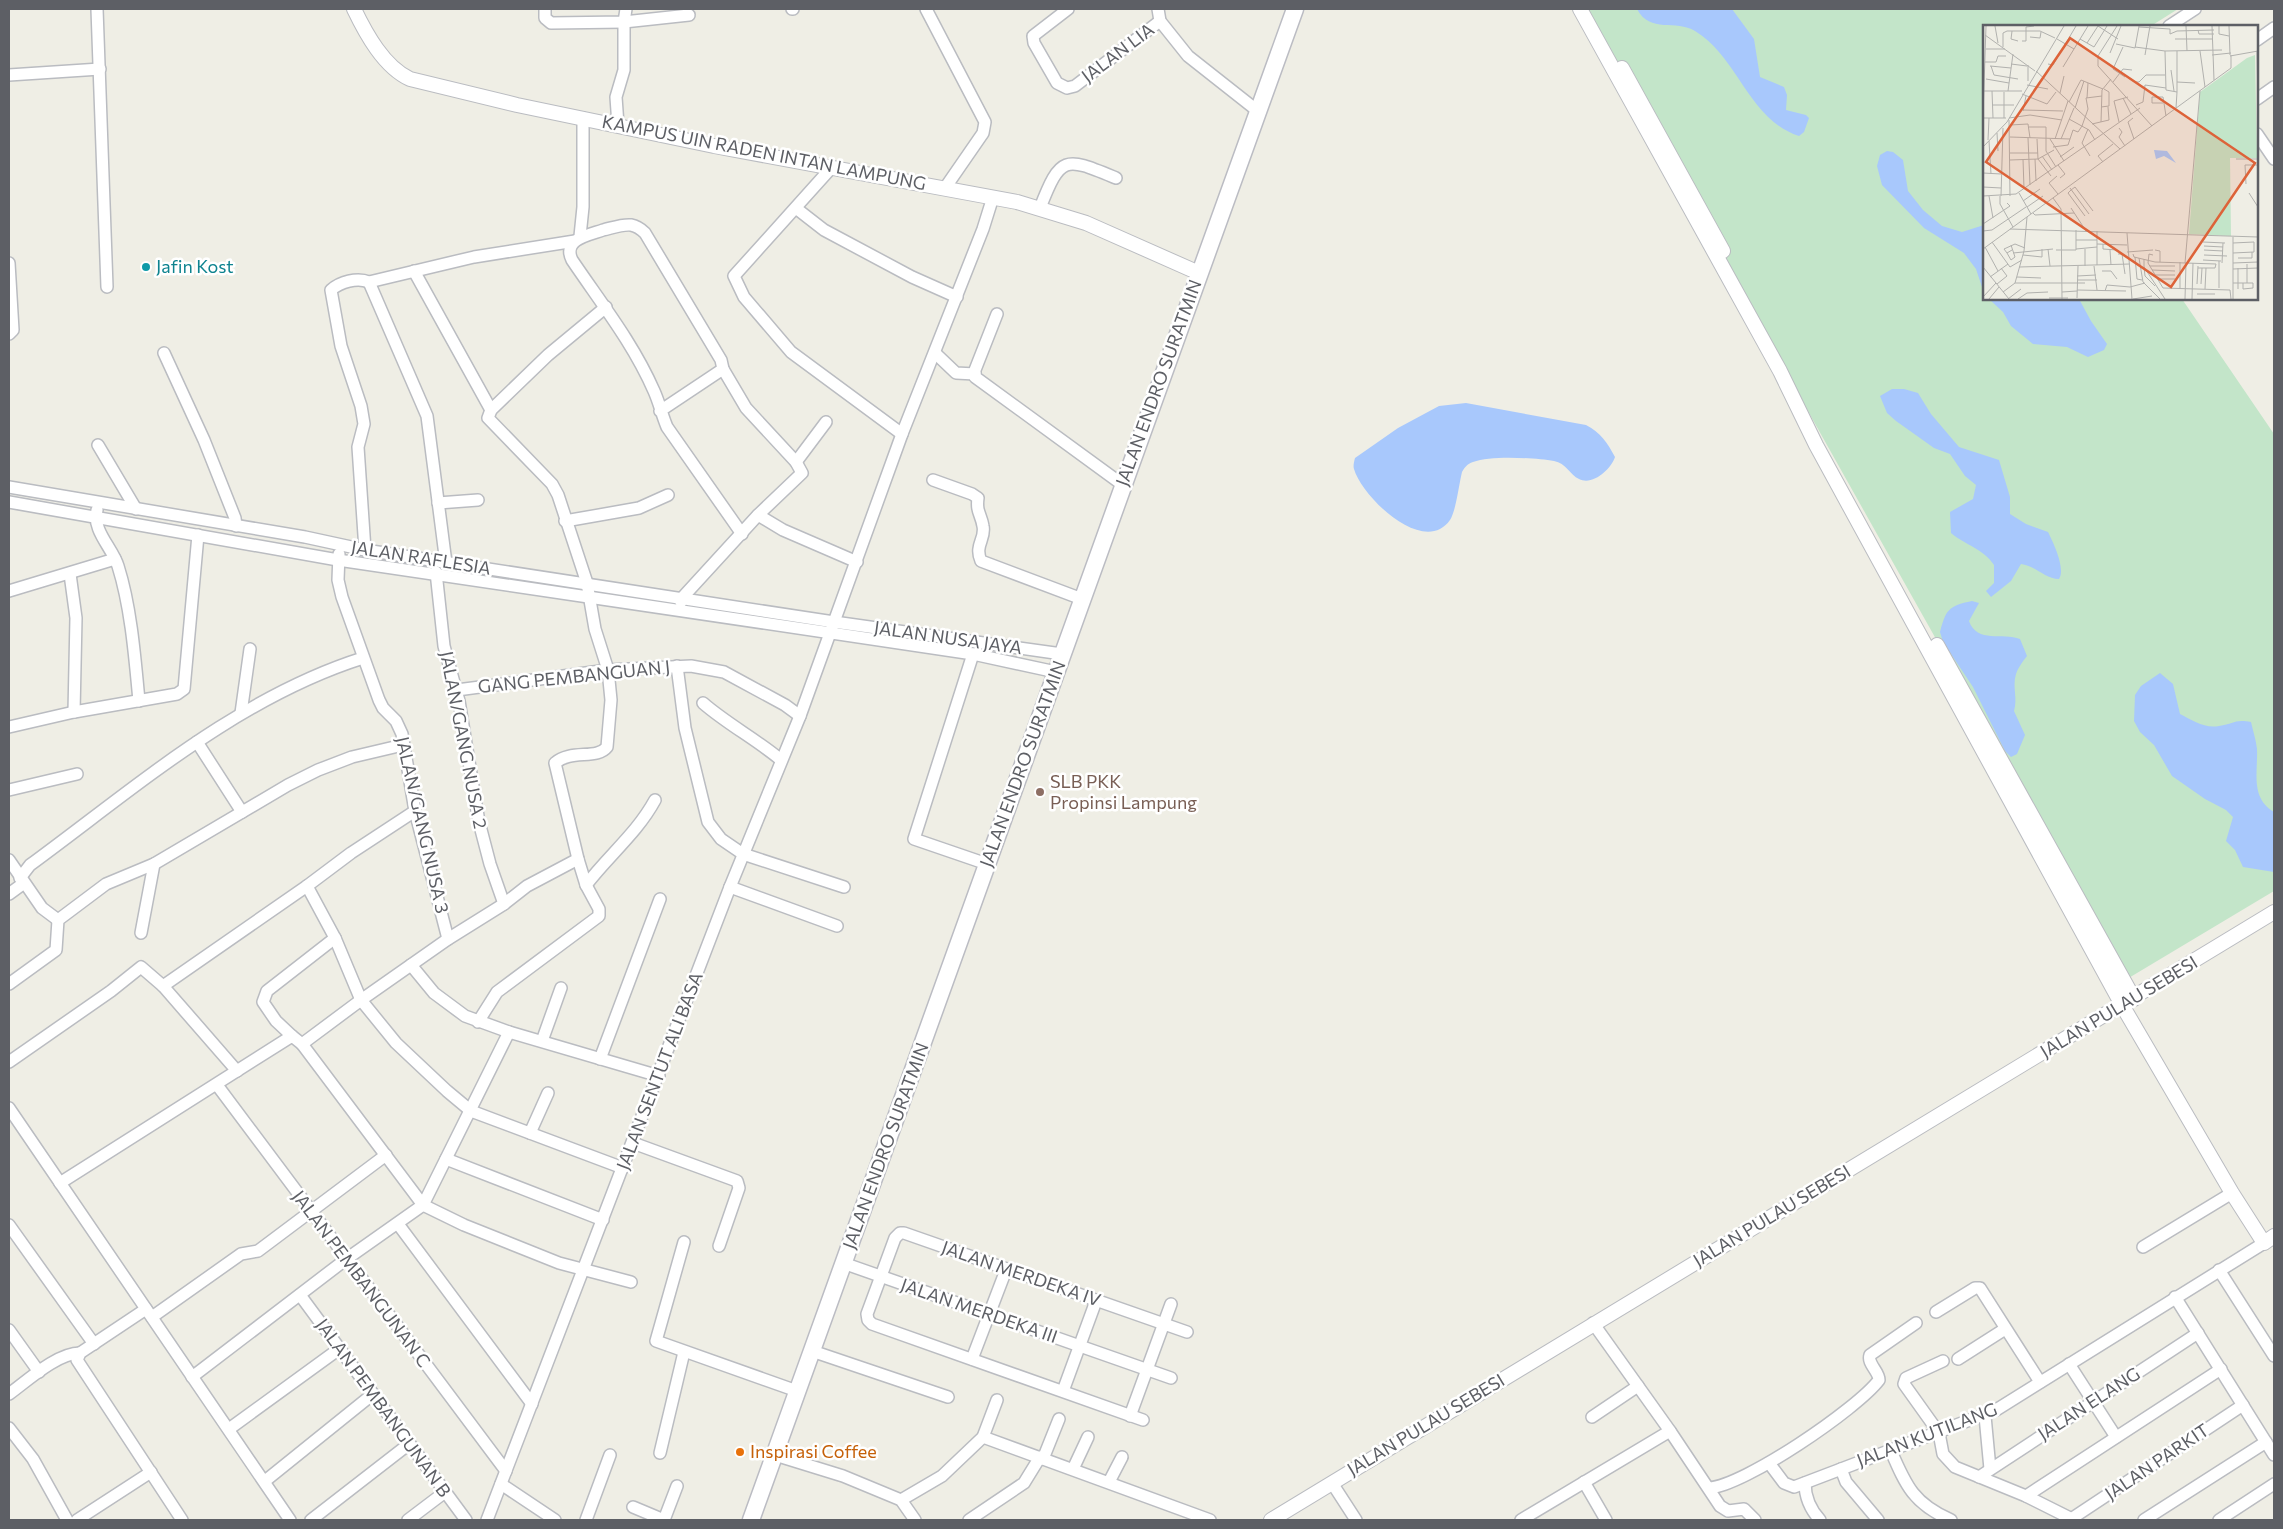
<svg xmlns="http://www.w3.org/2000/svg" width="2283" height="1529" viewBox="0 0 2283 1529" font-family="Commissioner,sans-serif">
  <rect width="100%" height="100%" fill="#efeee5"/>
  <path fill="#c3e5c9" d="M1582,9H2178L2151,26H1984V299H2182L2274,434V891L2127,979Z"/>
  <g fill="#a8c8fc">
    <path d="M1637,9H1732L1754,39L1760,77L1784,87L1787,95L1786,110L1806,115L1809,118L1804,132L1799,136C1749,120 1738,57 1695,31C1676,19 1650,34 1637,9Z"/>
    <path d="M1887,151L1893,152L1903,160L1908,191L1923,210L1942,226L1962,232L1984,225V293L1976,269L1964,253L1924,228L1882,185L1877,166L1880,155Z"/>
    <path d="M1989,299H2079L2091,321L2107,344L2104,350L2088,357L2067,347L2033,344L2011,326L2003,312Z"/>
    <path d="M1892,389H1904L1918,393L1931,414L1959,447L1999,460L2010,497V514L2026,524L2048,532C2053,542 2066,569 2059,579C2045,579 2036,566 2021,564L2011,581L1991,597L1986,591L1994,583V565C1984,549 1965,545 1951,533L1950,512L1973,499L1976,485L1965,476L1950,454L1934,448L1896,421L1887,413L1880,396Z"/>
    <path d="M1466,403L1586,425C1601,433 1607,442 1615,457C1611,469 1593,486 1579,479C1570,475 1566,463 1554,461C1534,458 1492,455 1473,462C1467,464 1465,467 1462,472C1459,484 1456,511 1450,520C1424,557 1362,497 1354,469C1353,466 1354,462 1355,458L1398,428L1439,406Z"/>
    <path d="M1972,601L1979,603L1969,621C1977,644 2003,632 2020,639L2027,656C2023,661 2018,668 2016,674C2012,687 2018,698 2014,711L2025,735L2017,754L2011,757L2005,751L1973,687L1943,642L1940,632C1946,610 1948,606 1972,601Z"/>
    <path d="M2160,673L2173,684L2180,714C2192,720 2205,729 2219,726C2234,724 2234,719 2251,722C2253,731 2256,740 2257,749C2258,772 2250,798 2274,812V872L2243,867L2235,850L2226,841L2233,817L2226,810L2205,799L2172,776L2154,745L2140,732L2134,721L2135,695L2141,686Z"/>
  </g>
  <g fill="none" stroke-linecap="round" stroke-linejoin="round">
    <defs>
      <g id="minor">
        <path d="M97,9L107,287"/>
        <path d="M545,9V18L551,23L624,22L689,15"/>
        <path d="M792,9H793"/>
        <path d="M926,9L985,122L983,133L945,188"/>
        <path d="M1068,9L1033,36L1034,43L1057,83L1067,88L1075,86L1160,21"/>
        <path d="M1158,9L1160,21L1188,56L1259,112"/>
        <path d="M2169,26L2195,9"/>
        <path d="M2257,40L2274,28"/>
        <path d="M9,75L100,69"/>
        <path d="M2257,99L2274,87"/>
        <path d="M618,125L616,97L624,70V22L626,9"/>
        <path d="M2257,134L2274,159"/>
        <path d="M832,167L734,276L744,297L791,352L902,434"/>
        <path d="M1040,208C1061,154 1065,157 1116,178"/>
        <path d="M797,209L824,230L912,277L957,297"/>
        <path d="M580,236L583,207V118"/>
        <path d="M9,263L13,330L9,334"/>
        <path d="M414,271L491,410"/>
        <path d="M369,282L427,416L446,563"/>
        <path d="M997,314L975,370V377L1123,485"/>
        <path d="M164,353L204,440L235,518L236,526"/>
        <path d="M935,353L956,373L975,374"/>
        <path d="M660,411L723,369L721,360L645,233C641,229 637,226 631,225C622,224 612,228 603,230C589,235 562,239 572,260C601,303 633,343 654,391C659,402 662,415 667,427L742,534"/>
        <path d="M98,445L136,509"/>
        <path d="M796,462L826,422"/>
        <path d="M933,480L972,494L978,498C976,512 981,514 983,526C986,539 974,545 981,561L1082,599"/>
        <path d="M9,487L305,537L365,550L834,622L1062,654"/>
        <path d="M9,502L338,560L973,654L1056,672"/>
        <path d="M438,503L478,500"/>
        <path d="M97,510C92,531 112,547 118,566C131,607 135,658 139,701"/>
        <path d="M758,515L783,530L857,562"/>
        <path d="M565,521L639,508L668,495"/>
        <path d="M365,550L358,447L364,424L361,406L341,346L331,290C340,282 357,277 369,282L474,257L575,241"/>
        <path d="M339,554L338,580L342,597L379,700L383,708L396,721L402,734L415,811L448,939"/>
        <path d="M436,572L444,646L459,701L479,822L490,864L504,904"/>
        <path d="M70,574L76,618L74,712"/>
        <path d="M9,591L115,559"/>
        <path d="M681,602L682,598L758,515L802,473L796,462L746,408L723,369"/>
        <path d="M973,654L914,839L987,864"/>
        <path d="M677,666L685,728L708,822L721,839L743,854L844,887"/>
        <path d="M457,690L608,670L691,666L724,672L785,705L800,716"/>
        <path d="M703,703C727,724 756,739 781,760"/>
        <path d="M241,713L250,649"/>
        <path d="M9,727L74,712L177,694L184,689L198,535"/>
        <path d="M197,742L242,812"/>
        <path d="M9,790L77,774"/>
        <path d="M9,860L42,908L58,920"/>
        <path d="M20,878L30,865C135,788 237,698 363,658"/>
        <path d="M586,885C609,855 637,833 655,800"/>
        <path d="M307,886L351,853L415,811"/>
        <path d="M730,887L837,926"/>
        <path d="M9,894L24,883"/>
        <path d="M141,933L154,864"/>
        <path d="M411,965L434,993L465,1016L509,1032L659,1076"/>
        <path d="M9,984L56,950L58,920L106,884L154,864L288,785L318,770L352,757L403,745"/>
        <path d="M163,986L307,886L335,938L361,1000L396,1043L447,1091L471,1111L623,1168"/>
        <path d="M478,1022L497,992L599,916V909L586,885L578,859L555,763C571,749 597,760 607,747L611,700L608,670L595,629L587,583L558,495L552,484L488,418L491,410L548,355L606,307"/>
        <path d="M292,1036L276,1021L263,1002L267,991L335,938"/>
        <path d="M542,1041L561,988"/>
        <path d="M302,1044L423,1205L464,1225L559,1263L631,1282"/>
        <path d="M600,1059L660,899"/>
        <path d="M9,1062L111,991L141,967L163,986L237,1071"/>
        <path d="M217,1085L506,1471"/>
        <path d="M9,1108L290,1520"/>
        <path d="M530,1133L548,1093"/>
        <path d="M633,1143L737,1181L739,1188L719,1246"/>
        <path d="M446,1159L603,1220"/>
        <path d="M60,1183L292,1036L302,1044L361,1000L448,939L504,904L527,886L578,859"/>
        <path d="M398,1224L532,1404"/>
        <path d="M9,1225L94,1344"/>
        <path d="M684,1242L656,1341L797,1391"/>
        <path d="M2143,1247L2232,1193"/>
        <path d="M843,1263L1171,1378"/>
        <path d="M2219,1270L2274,1356"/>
        <path d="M300,1295L466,1520"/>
        <path d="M2175,1297L2274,1455"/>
        <path d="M146,1309L80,1353L77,1360L182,1520"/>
        <path d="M1936,1312L1975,1288H1980L2040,1382"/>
        <path d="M152,1317L241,1254L258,1251L386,1155"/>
        <path d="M1593,1323L1670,1431L1720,1506L1728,1511L1744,1509L1755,1520"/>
        <path d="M9,1330L39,1372"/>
        <path d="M812,1351L948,1397"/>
        <path d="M972,1359L1006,1270"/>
        <path d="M1958,1359L2005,1329"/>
        <path d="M1943,1361L1906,1378L1904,1384L1939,1433L1943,1454L1955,1467L2026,1496L2074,1520"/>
        <path d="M2069,1364L2116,1437"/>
        <path d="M192,1377L345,1260L423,1205L509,1032"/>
        <path d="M1063,1391L1096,1301"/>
        <path d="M9,1394C27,1381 57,1353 80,1353"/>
        <path d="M1130,1416L1171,1304"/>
        <path d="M1985,1416L1990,1469"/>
        <path d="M1592,1417L1638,1386"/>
        <path d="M1143,1420L872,1324L868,1320L867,1314L895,1238L900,1233H904L1187,1332"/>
        <path d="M9,1428L33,1459L67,1520"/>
        <path d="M229,1429L339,1349"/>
        <path d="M983,1437L1210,1520"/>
        <path d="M1891,1451C1906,1486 1914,1504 1951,1520"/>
        <path d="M660,1453L684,1352"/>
        <path d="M775,1455L843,1476L901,1500L915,1520"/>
        <path d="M1043,1459L1059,1419"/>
        <path d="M1769,1463L1784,1483L1794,1487L1996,1410L2264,1243"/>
        <path d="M1073,1469L1088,1437"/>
        <path d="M1841,1469L1846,1482L1878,1520"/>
        <path d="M1979,1477L2198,1333"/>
        <path d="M265,1481L373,1394"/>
        <path d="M1109,1482L1122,1457"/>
        <path d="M1584,1482L1606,1520"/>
        <path d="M1332,1483L1356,1520"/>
        <path d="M1805,1483C1805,1498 1810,1509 1820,1520"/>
        <path d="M501,1484L555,1520"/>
        <path d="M1709,1488C1744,1486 1857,1409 1879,1380C1879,1371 1867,1364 1870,1355L1916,1323"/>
        <path d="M2026,1496L2221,1369"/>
        <path d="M901,1500L942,1476L983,1437L997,1400"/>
        <path d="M633,1507L664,1520"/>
        <path d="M2071,1519L2243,1405"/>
        <path d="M77,1520L151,1472"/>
        <path d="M311,1520L409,1444"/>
        <path d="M408,1520L445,1492"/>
        <path d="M487,1520L730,887L800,716L902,434L983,229L993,197"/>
        <path d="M586,1520L610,1455"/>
        <path d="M664,1520L677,1486"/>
        <path d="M969,1520L1024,1483L1040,1457"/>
        <path d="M1521,1520L1670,1431"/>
        <path d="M2144,1520L2266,1442"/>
        <path d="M2219,1520L2274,1484"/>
      </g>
      <g id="tertiary">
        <path d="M354,9C366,34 384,67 410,79L517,105L714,146L1017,202L1086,223L1199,273"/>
        <path d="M1580,9L1780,371L1816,445L2122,1005L2232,1193L2264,1243L2274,1236"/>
        <path d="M1622,68L1723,251"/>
        <path d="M1937,645L2134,999"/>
        <path d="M1271,1520L2274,912"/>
      </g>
      <path id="secondary" d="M751,1520L1295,9"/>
    </defs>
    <use href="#minor" stroke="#babcc1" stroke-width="14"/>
    <use href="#tertiary" stroke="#babcc1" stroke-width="16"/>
    <use href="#secondary" stroke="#bbbcc3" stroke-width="19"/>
    <use href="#minor" stroke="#fff" stroke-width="11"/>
    <use href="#tertiary" stroke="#fff" stroke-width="14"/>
    <use href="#secondary" stroke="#fff" stroke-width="16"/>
  </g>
  <circle fill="#0f9aa8" stroke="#fff" stroke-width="2" cx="146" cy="267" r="5"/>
  <circle fill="#8d6e63" stroke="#fff" stroke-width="2" cx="1040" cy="792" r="5"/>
  <circle fill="#e8710a" stroke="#fff" stroke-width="2" cx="740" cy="1452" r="5"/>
  <g text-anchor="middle" stroke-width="5" stroke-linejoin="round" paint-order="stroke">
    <g font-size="18" fill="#5d5f65" stroke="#fff">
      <text transform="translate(1118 53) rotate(-37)" y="6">JALAN LIA</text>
      <text transform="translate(764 153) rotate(11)" y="6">KAMPUS UIN RADEN INTAN LAMPUNG</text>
      <text transform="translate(1159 383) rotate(-70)" y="6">JALAN ENDRO SURATMIN</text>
      <text transform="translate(421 558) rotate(9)" y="6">JALAN RAFLESIA</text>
      <text transform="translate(948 638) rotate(8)" y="6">JALAN NUSA JAYA</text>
      <text transform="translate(574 677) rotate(-6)" y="6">GANG PEMBANGUAN J</text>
      <text transform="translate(463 740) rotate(79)" y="6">JALAN/GANG NUSA 2</text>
      <text transform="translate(1023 764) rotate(-70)" y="6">JALAN ENDRO SURATMIN</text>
      <text transform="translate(422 825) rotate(77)" y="6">JALAN/GANG NUSA 3</text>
      <text transform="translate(2119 1007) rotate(-31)" y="6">JALAN PULAU SEBESI</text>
      <text transform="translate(660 1071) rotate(-69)" y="6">JALAN SENTUT ALI BASA</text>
      <text transform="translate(886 1146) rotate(-70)" y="6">JALAN ENDRO SURATMIN</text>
      <text transform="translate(1772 1216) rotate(-31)" y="6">JALAN PULAU SEBESI</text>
      <text transform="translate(1021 1274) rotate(19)" y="6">JALAN MERDEKA IV</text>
      <text transform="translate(361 1279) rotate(53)" y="6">JALAN PEMBANGUNAN C</text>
      <text transform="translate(979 1311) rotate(19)" y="6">JALAN MERDEKA III</text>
      <text transform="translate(2089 1404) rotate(-33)" y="6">JALAN ELANG</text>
      <text transform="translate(383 1408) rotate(54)" y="6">JALAN PEMBANGUNAN B</text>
      <text transform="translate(1426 1425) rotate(-31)" y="6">JALAN PULAU SEBESI</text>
      <text transform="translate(1927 1435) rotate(-21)" y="6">JALAN KUTILANG</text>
      <text transform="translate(2157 1462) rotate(-34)" y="6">JALAN PARKIT</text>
    </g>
    <g font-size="18" fill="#0d838f" stroke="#fff" text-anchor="start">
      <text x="156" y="273">Jafin Kost</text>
    </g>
    <g font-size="18" fill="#785e54" stroke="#fff" text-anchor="start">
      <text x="1050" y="788">SLB PKK<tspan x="1050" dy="21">Propinsi Lampung</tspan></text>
    </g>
    <g font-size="18" fill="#c56008" stroke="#fff" text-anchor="start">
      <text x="750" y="1458">Inspirasi Coffee</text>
    </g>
  </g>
  <g transform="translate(1983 25)">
    <rect width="275" height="275" fill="#efeee5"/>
    <path d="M272,30L274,133H247L248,211L206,209L217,67L264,33Z" fill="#c3e5c9"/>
    <path d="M171,125L184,126L193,138L181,131L173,134Z" fill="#a8c8fc"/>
    <path fill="none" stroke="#b1b1ae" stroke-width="1" d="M12,1L15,18M115,1L135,14M134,1L115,31V41L169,101M203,1L204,26M229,1L231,55M236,1V9L246,11M246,1L247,30M156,2L187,4M187,4V9L194,6L231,5M215,5L216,9H231M29,6L28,14L35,16M2,10L52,46M47,12L57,13L58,7M74,14L91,24M97,14L111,22L124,1M192,14H230M39,16H43V2L51,1M104,18L115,1M133,19L152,23L156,1M20,22V8L24,6H57L72,13M140,22L130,44L142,52M152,22L182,26L239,25M3,24H22M182,26L183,65L194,67L193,83M217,26L222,62M274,26L275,80M127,28L138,1M162,30L167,1M229,30L248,28M247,31L275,26M2,37H13L15,31H23M28,39L44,41M65,39L70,40L93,1M45,40V56M7,41L28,43M8,41L11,50L35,54M80,42L105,1M188,45L191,66M53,46L137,124M3,54L26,58M130,57L140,44L149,45M151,57H156L163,50H182M194,57L212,58M44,60L65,64M0,66H39M9,66L10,93M25,66L30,29M21,67V93M194,67V26M77,68L81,51M39,69L64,79L73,67M104,73L105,58M140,73L148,89M86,77L98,55L120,64M180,78H169V72H180L183,91M10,80H31M153,80L160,77L162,60L183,63M118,82L126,81V67L121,64M92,83L101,56M40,85L80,86M40,86L43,71M0,91L3,1M0,93H23M26,93L47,90L79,95M150,93L145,97L151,114M86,94L106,105L112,115M26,95L27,171M118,97L119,65L128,54M136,97L131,76L145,72M109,99L126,95L125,82M27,100L45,99L47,113M46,102H63V126L73,142M136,103L139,107L136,112L142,121M105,104L99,118L107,131M14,108L15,126M27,112L87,114M45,113L47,160M54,114L55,134L68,151M67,114L81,136M72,114L85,76M78,114L91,83M5,115L6,93M6,116L8,149M0,122L24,97L81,1M70,122L85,120L90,105L95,107L99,101L105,84L103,73L119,71M27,128H55M59,131L69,145M77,132L91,122M40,134L41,164M52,134L53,156M253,134H275M27,135L55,134L71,125M120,137L115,131L130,119M75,140L82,149L77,153M0,148L18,149M74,151L66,158L75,169M263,159L262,140H275M0,162L18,163M87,163L106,189M88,165L92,162L110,186M88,165L85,168L102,191M36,168L48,189M266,168L275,182M0,171L33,169L157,83M6,171L10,193M17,171V179L30,202M18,171L20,103M70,173L78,184L79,274M40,176L57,164M44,182L60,171M88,183L103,206M50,188L52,190L91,188M0,199L27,181L24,178M27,204L275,212M0,206L9,205L43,182M114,206V240M144,208L149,274M250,212V274M93,215H114M9,217L27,242L39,235M220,217L242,218M114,219L144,220M120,219V224L134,225M28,220L32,232L28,235L24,228L29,225M221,221L240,222M2,222L15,246M0,224L248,43V30M65,224L67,241M93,224L114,222M102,224V241M73,225H93V205M127,225L128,240M172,225L177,226V237M221,225L240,226M144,227L170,225M24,228L21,224L32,219L42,223M30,228L70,224M250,228L271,227V217L250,218M135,229H139L142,249M150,229L151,232L172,237L233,239M40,230L59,232V224M170,230L166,229L165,238L180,263L247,265L248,274M221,230L244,231M152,232L154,254L159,255M156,233L160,257L177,274M255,233H269V227M161,234V242L182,274M220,235L238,236M202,238L217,66M239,238L240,218M250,238L275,237M264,239V258M111,241L114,265M167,241H192M0,242L26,274M36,242L147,239M161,242L162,251L172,261M215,243H232L233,239M250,244L275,243M169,245L192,246M119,246H128L134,254M172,250H192M94,251L113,250M7,252L25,239M34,252L58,253M174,254H192M94,255H114M32,258H102M250,258H270V263L260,264V258M14,259L24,251L18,243M214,259L215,241M218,259L219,243M197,263V237M236,263V236M222,264L223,243M255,264V243M94,265L143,266M122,266L124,260L147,262L162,258M20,267L32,258L41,226L44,192M79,267L94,266M214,269H232M0,272L13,258M66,273H85M94,273L95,241M6,274L16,262M25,274L38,264M35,274L44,268L65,267M150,274L169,271M202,274L203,238M209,274L210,238"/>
    <path fill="#dd6339" fill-opacity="0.15" stroke="#dd6339" stroke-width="2.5" d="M87,13L272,138L188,262L3,137Z"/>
    <rect width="275" height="275" fill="none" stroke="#5d5f65" stroke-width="2.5"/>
  </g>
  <rect width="2283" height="1529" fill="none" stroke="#5d5f65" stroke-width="20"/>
</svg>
